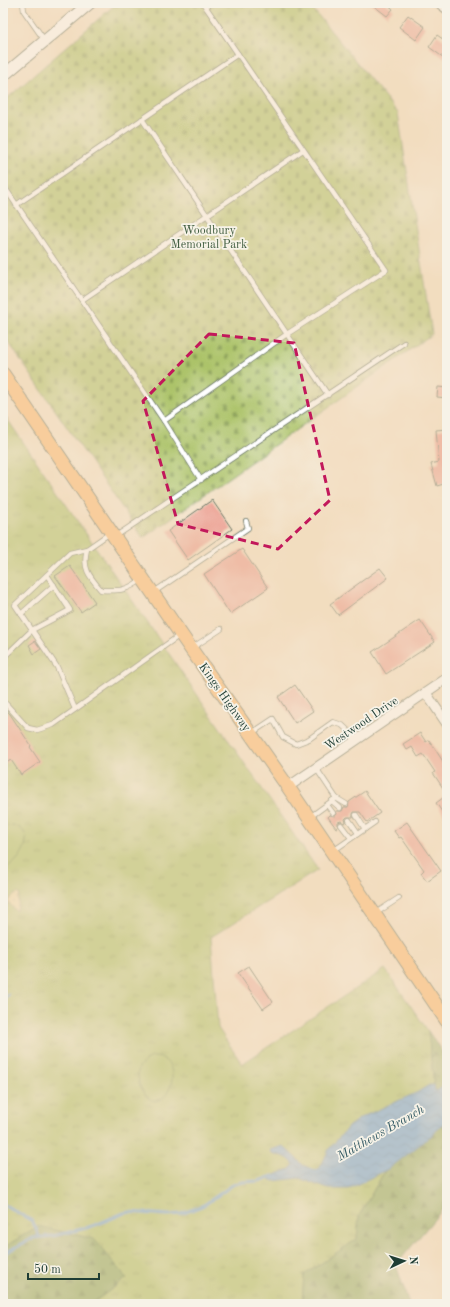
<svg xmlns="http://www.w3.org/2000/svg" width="450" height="1307" viewBox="0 0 450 1307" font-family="'Old Standard TT',serif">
  <defs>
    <pattern id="grass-tufts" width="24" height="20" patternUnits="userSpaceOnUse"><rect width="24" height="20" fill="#acc369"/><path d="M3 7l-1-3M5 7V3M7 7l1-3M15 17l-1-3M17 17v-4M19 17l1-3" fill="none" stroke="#8ba057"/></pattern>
    <pattern id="forest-firs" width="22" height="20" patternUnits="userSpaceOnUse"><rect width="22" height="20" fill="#89a95d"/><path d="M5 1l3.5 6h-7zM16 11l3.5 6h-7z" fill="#6f8b4e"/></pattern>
    <pattern id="sand-dots" width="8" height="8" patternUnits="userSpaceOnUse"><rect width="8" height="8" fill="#eeda9e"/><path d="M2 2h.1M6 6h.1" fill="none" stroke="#ccbc89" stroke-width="1.8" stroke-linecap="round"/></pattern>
    <pattern id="cemetery-stones" width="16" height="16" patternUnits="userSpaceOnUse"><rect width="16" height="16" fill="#acc369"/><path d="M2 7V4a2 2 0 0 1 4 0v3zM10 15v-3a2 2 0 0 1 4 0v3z" fill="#8ba057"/></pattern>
    <pattern id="water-waves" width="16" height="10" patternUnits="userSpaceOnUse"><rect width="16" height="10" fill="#6ba4da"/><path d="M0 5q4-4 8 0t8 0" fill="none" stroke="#5787b2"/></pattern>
  </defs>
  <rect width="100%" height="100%" fill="#f7f3e8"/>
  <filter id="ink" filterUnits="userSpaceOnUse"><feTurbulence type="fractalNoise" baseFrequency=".025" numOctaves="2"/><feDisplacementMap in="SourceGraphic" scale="8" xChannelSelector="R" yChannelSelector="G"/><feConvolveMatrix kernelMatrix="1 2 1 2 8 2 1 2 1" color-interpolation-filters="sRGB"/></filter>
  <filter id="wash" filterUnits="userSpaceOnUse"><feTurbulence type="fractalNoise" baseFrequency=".012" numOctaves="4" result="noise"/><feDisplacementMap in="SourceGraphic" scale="16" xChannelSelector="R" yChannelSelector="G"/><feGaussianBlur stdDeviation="0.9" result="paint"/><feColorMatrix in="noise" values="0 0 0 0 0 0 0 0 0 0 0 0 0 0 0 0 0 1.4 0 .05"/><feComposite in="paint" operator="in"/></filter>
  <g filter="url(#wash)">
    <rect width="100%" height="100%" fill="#f2ddbf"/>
    <path fill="url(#grass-tufts)" stroke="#66804e" d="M3,413L318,870L211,937L218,1028L242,1064L385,969L428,1031L434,1085L359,1216L357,1239L304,1275L302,1304H91L127,1278L38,1226L3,1248Z"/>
    <g fill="url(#forest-firs)" stroke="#547348">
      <path d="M428,1031L447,1059V1204L396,1265L409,1304H302L304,1275L357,1239L359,1216L434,1085Z"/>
      <path d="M38,1226L94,1239L127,1278L91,1304H3V1248Z"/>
    </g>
    <path fill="url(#sand-dots)" stroke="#868c69" d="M18,893L20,895C17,901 20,906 16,911L8,902L10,898Z"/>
    <path fill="url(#cemetery-stones)" stroke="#66804e" d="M117,3H308L398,113L432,334L143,538L3,334V102Z"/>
    <g fill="#acc369" stroke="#66804e">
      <path d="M13,825C17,827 21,828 24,832C32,843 16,866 4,869H3V827Z"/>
      <path d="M152,1057C191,1056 165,1123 144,1093C138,1086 137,1076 139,1067L147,1059Z"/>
    </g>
    <path fill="url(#water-waves)" stroke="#457087" d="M429,1085H434L435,1090L437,1091L442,1087L447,1088V1121L440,1126L431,1136L390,1168L348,1189H328L299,1178L274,1181L270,1180L272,1176L290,1169L294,1165C289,1156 281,1156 272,1153L270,1150L283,1146L303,1165L315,1170H317L321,1166L329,1149L349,1126L362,1117L418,1092Z"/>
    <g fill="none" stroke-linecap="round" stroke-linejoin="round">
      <g stroke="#6ba4da" stroke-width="3">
        <path d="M3,999L8,995"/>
        <path d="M3,1204L32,1221L36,1228L39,1237"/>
        <path d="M3,1254L33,1238L53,1236L86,1228L98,1224L124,1213L129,1212L168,1215L181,1214L204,1205L234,1184L243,1182L259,1181L273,1176"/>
      </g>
    </g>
    <g id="blocks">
      <g fill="#eb9688">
        <path d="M370,3H386L393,9L387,16Z"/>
        <path d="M408,15L425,27L416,40L399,27Z"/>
        <path d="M437,35L447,42V53L444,58L429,47Z"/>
        <path d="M438,387L447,388V398L437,397Z"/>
        <path d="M447,429V483L437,486L431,464L439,462L436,430Z"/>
        <path d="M212,500L232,529L188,560L168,531Z"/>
        <path d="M242,549L268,588L230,614L204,574Z"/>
        <path d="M70,566L95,602L81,612L55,576Z"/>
        <path d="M380,568L388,578L338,615L330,604Z"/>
        <path d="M420,620L435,642L386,674L372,652Z"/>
        <path d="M35,641L41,649L34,654L29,645Z"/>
        <path d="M295,685L313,711L295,723L278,697Z"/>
        <path d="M3,707L10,714L31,746L30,747L40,762L21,775L11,760L3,765Z"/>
        <path d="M420,733L426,742L429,740L446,766L443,767L447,773V794L433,773L435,772L423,754L418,757L412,747L407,750L403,744Z"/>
        <path d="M365,791L380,813L367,822L360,812H354L353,814V817H347L345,819L346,822L344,823L341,821L338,822V827L336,828L328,817L330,815L335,816L337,814L336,811H342L344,807H348L349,802Z"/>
        <path d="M447,795V819L436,803Z"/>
        <path d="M407,822L441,871L427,881L421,873L424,870L401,837L399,838L394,831Z"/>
        <path d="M249,966L273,1002L263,1009L238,973Z"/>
      </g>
    </g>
  </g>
  <g filter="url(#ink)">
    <use href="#blocks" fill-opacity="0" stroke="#697565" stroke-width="1"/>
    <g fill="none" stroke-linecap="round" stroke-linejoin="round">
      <defs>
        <g id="service">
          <path d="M23,3L24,11L45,41"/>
          <path d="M142,119L328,395"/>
          <path d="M3,185L164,421L201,480"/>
          <path d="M16,205L238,54"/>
          <path d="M82,300L303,150"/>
          <path d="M164,421L287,334L386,270L203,3"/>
          <path d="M110,533L87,549C82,568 89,576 101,590C119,591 127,591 142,579"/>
          <path d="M116,536L404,343"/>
          <path d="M47,575L70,610L32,630L57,667L75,709"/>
          <path d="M154,592L248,528L246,521"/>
          <path d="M21,614L54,585"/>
          <path d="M192,648L221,629"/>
          <path d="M3,658L32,630L15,605L70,553L87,549"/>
          <path d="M3,703L6,704L28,728L37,730L53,725L180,635"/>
          <path d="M252,733L273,719L283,737L296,744L309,739L333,722L342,725L357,739"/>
          <path d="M336,798L346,804"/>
          <path d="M332,801L340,808"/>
          <path d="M327,805L333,813"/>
          <path d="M356,815L365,829"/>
          <path d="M310,817L336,798L316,768"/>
          <path d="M349,820L358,833"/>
          <path d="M341,825L351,838"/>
          <path d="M333,851L375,822"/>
          <path d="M376,913L399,898"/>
        </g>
        <g id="minor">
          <path d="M439,3L447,9"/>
          <path d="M426,693L447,724"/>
          <path d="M288,787L447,678"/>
        </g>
        <path id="tertiary" d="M3,76L90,3"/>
        <path id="primary" d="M3,374L191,649L288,787L447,1021"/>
      </defs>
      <use href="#service" stroke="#697565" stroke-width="6"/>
      <use href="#minor" stroke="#697565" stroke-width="11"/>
      <use href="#tertiary" stroke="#697565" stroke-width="13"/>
      <use href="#primary" stroke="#697565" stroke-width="15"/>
      <use href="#service" stroke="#fff" stroke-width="4.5"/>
      <use href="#minor" stroke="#fff" stroke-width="9"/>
      <use href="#tertiary" stroke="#fff" stroke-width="11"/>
      <use href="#primary" stroke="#febb71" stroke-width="13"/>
    </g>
  </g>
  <path d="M0 0H450V1307H0ZM209,334L294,343L330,500L278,549L178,524L143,401Z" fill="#f2ddbf" fill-opacity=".55" fill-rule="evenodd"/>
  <path fill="none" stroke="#c2185b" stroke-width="3" stroke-dasharray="8 5" stroke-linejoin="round" d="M209,334L294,343L330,500L278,549L178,524L143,401Z"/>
  <g text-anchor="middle" stroke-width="3.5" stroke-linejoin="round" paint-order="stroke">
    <g font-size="12" fill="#425e41" stroke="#f7f3e8">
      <text x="209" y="234">Woodbury<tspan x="209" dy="14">Memorial Park</tspan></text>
    </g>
    <g font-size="12" fill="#1f3d34" stroke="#f7f3e8">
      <text transform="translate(225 697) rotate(55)" y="4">Kings Highway</text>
      <text transform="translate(361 723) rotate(-34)" y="4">Westwood Drive</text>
    </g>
    <g font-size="13" font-style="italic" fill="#365c66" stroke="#f7f3e8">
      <text transform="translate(380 1132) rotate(-30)" y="5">Matthews Branch</text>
    </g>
  </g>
  <rect width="450" height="1307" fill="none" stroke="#f7f3e8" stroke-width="16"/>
  <g transform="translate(404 1261) rotate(86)" stroke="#f7f3e8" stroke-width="3" paint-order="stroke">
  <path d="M0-3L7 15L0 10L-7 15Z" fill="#1f3d34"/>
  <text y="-6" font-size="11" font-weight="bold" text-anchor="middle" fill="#1f3d34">N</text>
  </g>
  <path d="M28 1273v6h71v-6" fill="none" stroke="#1f3d34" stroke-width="2"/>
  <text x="34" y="1273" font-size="12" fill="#1f3d34" stroke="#f7f3e8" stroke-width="3" paint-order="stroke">50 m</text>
</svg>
